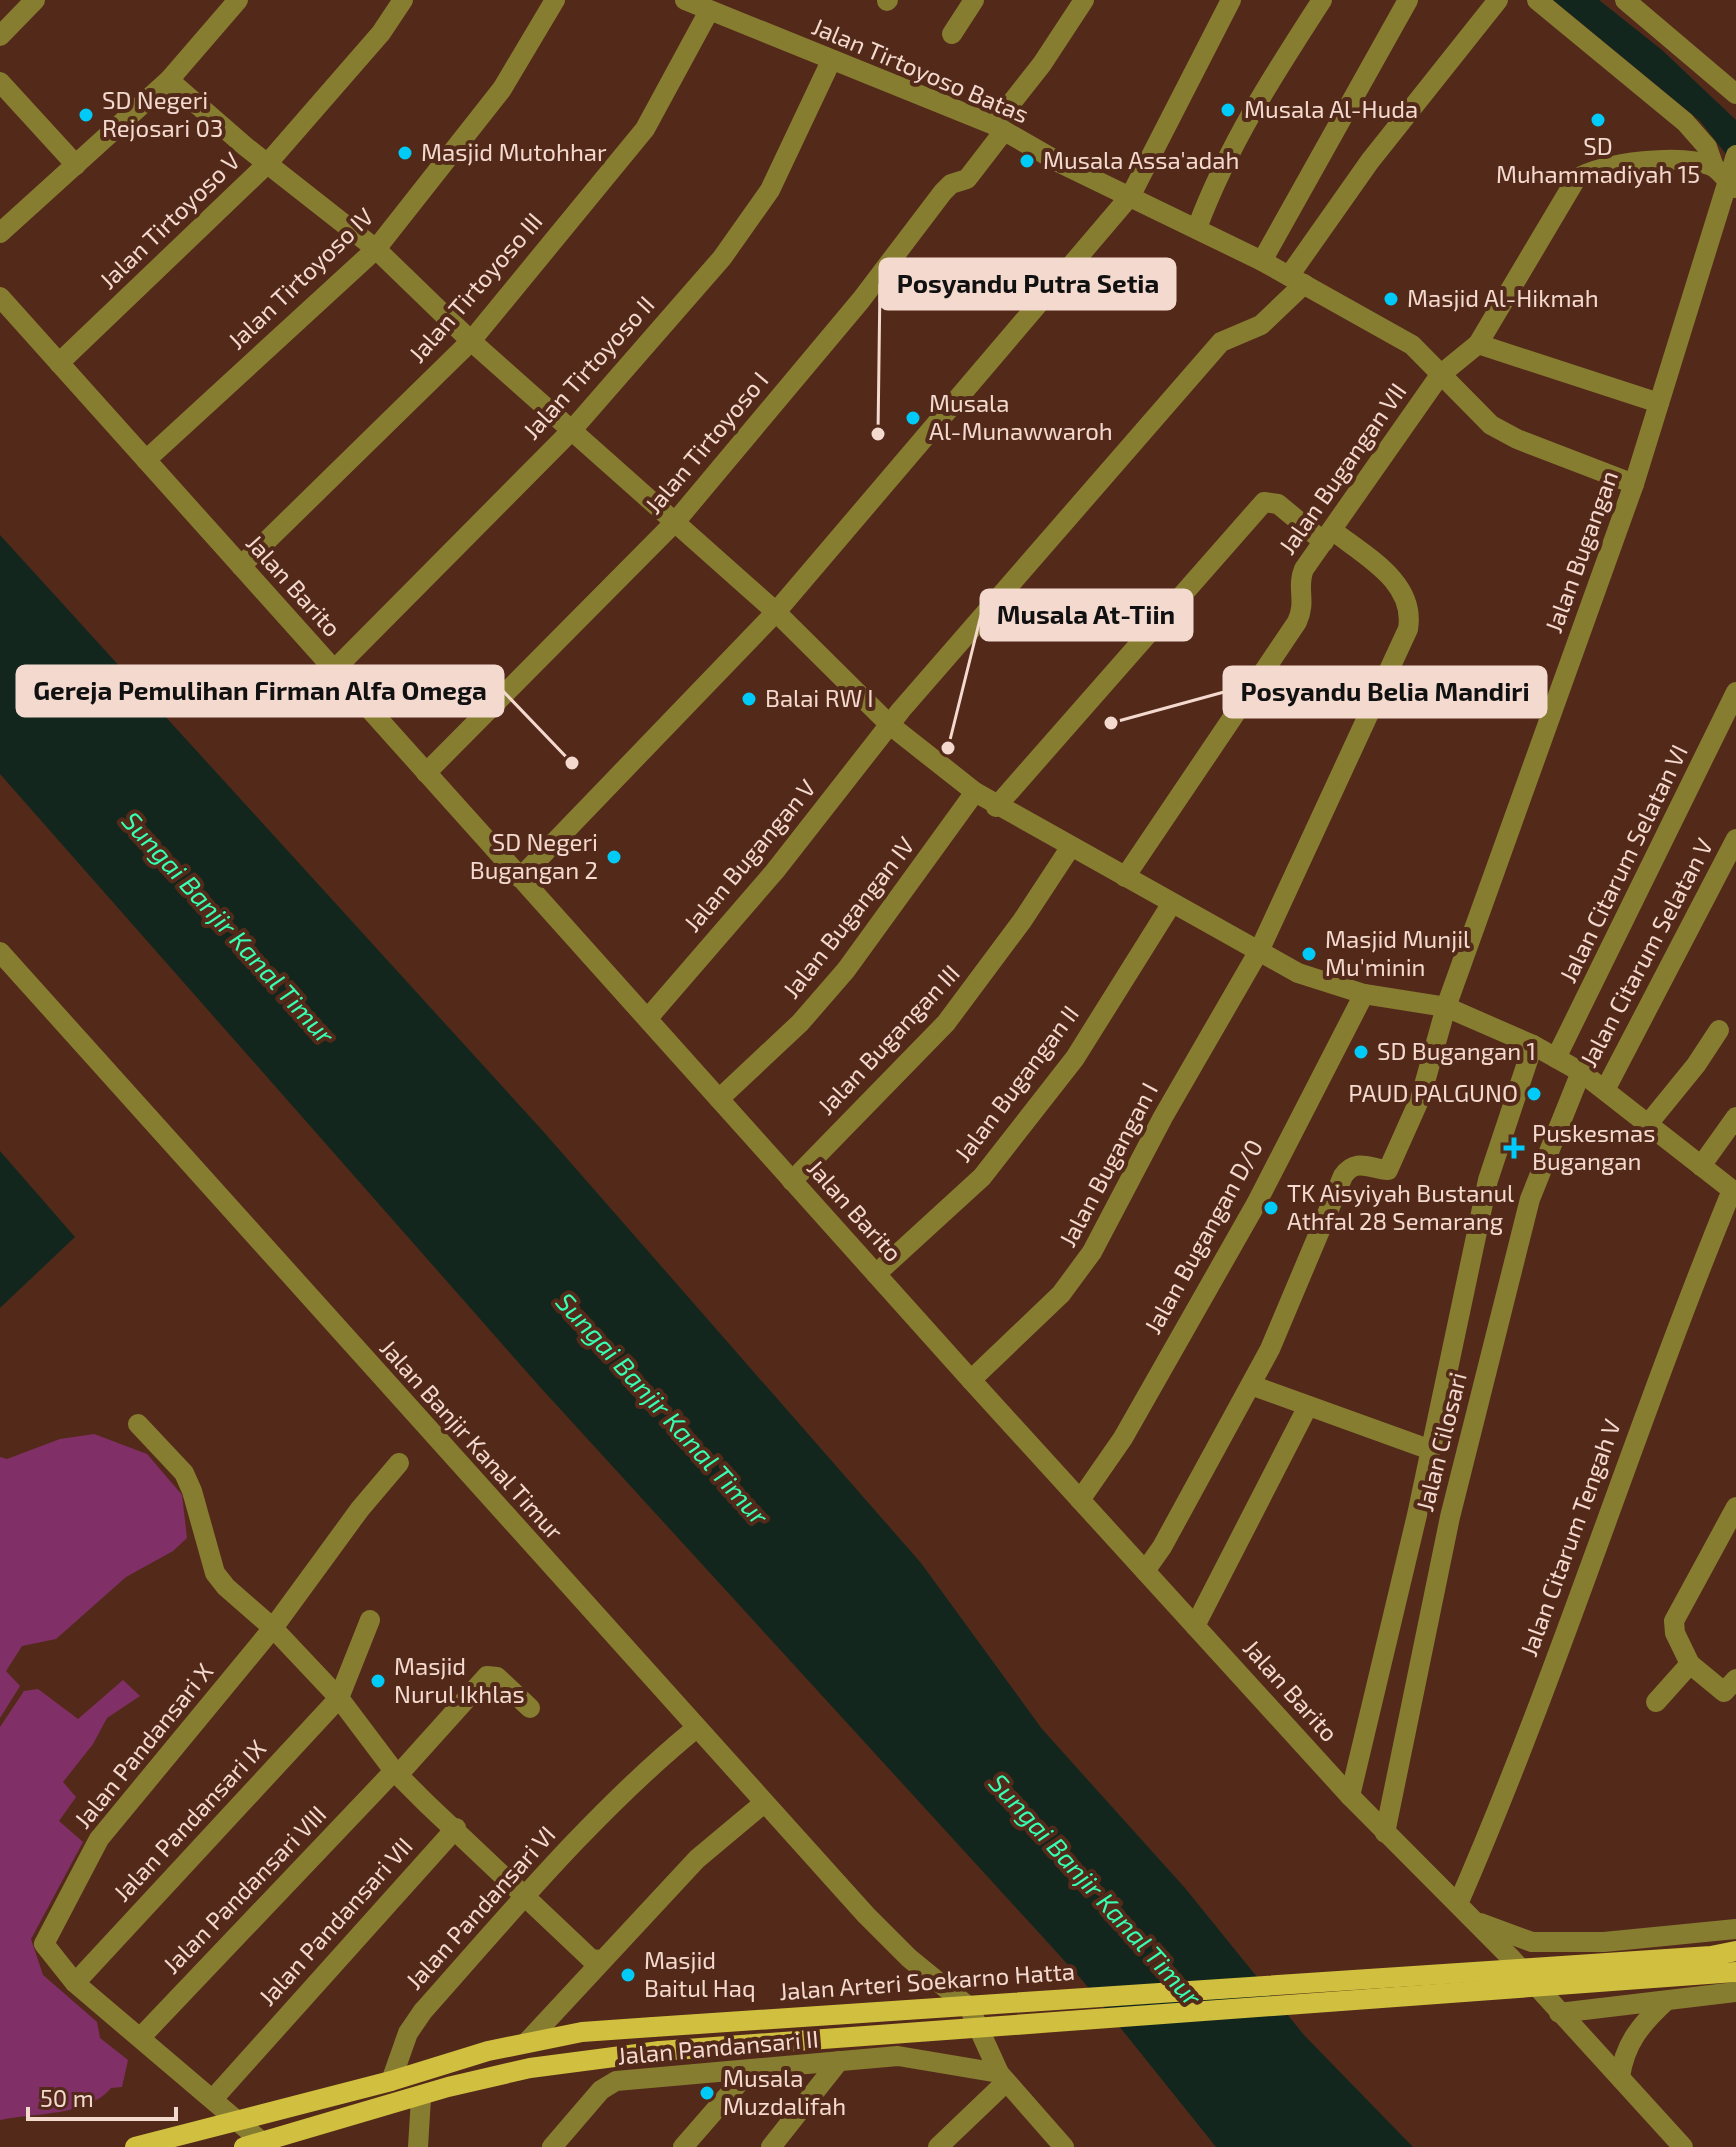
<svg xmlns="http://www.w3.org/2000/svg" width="1736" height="2147" viewBox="0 0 1736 2147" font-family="'Exo 2',sans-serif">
  <rect width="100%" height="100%" fill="#532a1a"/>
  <g fill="#813067">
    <path d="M94,1434L147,1454L182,1495L187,1538L173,1551L126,1577L56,1639L22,1646L6,1671L20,1686L0,1718V1457L7,1459L60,1439Z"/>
    <path d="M123,1680L140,1696L107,1718L93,1744L63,1782L76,1797L59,1821L83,1842L31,1939L43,1975L97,2022L100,2038L128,2060L122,2087L111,2088C88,2116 33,2113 0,2120V1727L24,1691L38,1689L78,1719Z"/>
  </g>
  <g fill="#13261d">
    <path d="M1553,0H1599L1662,50L1736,120V167L1700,121Z"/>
    <path d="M0,535L542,1130L921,1563L1042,1729L1185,1888L1304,2035L1413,2147H1216L1082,1980L540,1387L0,774Z"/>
    <path d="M0,1151L75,1237L0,1308Z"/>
  </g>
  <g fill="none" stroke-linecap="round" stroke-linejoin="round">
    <g stroke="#877d31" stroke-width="20">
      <path d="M685,0L994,125L1062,164L1262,261L1412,345L1491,425L1517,439L1634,484"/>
      <path d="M1537,0L1685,122L1707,147L1714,167"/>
      <path d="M1625,0L1736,94"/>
      <path d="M887,1L888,0"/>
      <path d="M952,34L974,0"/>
      <path d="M0,36L35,0"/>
      <path d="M169,80L246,147L376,249L471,341L776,612L890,725L975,792L1298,973L1364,994L1446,1007L1533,1045L1581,1072L1736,1193"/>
      <path d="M0,82L76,165"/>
      <path d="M994,125L1042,64L1084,0"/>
      <path d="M1197,228C1228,145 1274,74 1322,0"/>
      <path d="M0,233L169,80L238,0"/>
      <path d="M1262,261L1408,0"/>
      <path d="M1289,276L1370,161L1498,0"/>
      <path d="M0,297L971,1380L1350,1796L1511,1958L1683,2147"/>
      <path d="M1478,344L1659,403"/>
      <path d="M59,363L267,164L381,33L403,0"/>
      <path d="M146,460L376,249L502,89L555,0"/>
      <path d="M241,566L471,341L645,129L709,11"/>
      <path d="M334,670L572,430L722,258L770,190L831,61"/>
      <path d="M426,773L676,521L861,300L943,192L951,184L967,179L1004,131"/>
      <path d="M996,807L1264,502L1278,504L1324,542"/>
      <path d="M1125,877L1297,622C1307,601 1296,588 1304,569L1440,375L1478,344L1576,179C1605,162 1681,153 1712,166C1720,170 1728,182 1734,188"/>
      <path d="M520,878L776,612L1131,195L1231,0"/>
      <path d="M0,952L866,1915L909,1958L969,2007L999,2073L1064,2147"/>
      <path d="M648,1018L775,871L901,710L1221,342L1261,325L1304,284"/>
      <path d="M1556,1058L1736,692"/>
      <path d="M1605,1090L1736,839"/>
      <path d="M719,1099L800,1023L846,970L975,792"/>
      <path d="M1648,1124L1696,1065L1719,1030"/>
      <path d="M1701,1166L1736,1117"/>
      <path d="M792,1181L946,1023L1022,921L1070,848"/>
      <path d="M876,1274L982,1177L1075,1058L1172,903"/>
      <path d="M971,1380L1061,1294L1092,1252L1163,1117L1260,949L1408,629C1416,582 1365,556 1332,530"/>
      <path d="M1251,1385L1431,1450"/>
      <path d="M138,1424L184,1473L192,1491L215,1573L226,1587L273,1628L339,1698L394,1771L426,1803L591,1959L600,1960"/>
      <path d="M1080,1500L1123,1438L1256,1204L1364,994"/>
      <path d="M1145,1571L1162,1547L1270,1349L1343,1176C1356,1157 1370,1169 1388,1170L1421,1096L1446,1007L1634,484L1736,155"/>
      <path d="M1195,1626L1308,1406"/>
      <path d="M1690,1664L1675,1633L1674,1621L1736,1507"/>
      <path d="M1656,1702L1690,1664L1724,1692L1736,1679"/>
      <path d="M398,1775L487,1676L497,1677L530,1708"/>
      <path d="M1350,1796L1417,1515L1488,1180L1533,1045"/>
      <path d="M1385,1833L1450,1517L1530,1199L1581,1072"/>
      <path d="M1458,1904C1560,1670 1635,1426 1732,1190"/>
      <path d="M1480,1923L1532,1942H1604L1736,1929"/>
      <path d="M75,1983L339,1698L370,1620"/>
      <path d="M1559,2013L1736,1992"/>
      <path d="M141,2037L394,1771"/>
      <path d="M526,2043L697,1859L764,1803"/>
      <path d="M1620,2077C1625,2043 1641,2024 1666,2001"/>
      <path d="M391,2081L408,2033L423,2011C510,1913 594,1812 695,1729"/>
      <path d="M213,2099L456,1828"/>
      <path d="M268,2147L75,1983L44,1944L99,1839L273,1628L360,1509L399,1463"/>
      <path d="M418,2147L421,2098"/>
      <path d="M552,2147L601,2090L616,2081L898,2056L999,2073"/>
      <path d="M683,2147L750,2070"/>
      <path d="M771,2147L839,2061"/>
      <path d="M938,2147L1006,2082"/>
    </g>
    <g stroke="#d1c03f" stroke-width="20">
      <path d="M135,2147L391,2081L488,2051L582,2032L653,2027"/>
      <path d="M244,2147L448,2087L530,2068L660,2051"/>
    </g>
    <g stroke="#d1c03f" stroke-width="20">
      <path d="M653,2027L1711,1956L1736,1951"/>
      <path d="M660,2051L1736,1972"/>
    </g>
  </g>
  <g fill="#00cbf8" stroke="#532a1a" stroke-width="3">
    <circle cx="1228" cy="110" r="8"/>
    <circle cx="86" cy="115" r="8"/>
    <circle cx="1598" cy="120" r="8"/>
    <circle cx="405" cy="153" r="8"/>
    <circle cx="1027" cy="161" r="8"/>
    <circle cx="1391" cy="299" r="8"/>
    <circle cx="913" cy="418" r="8"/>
    <circle cx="749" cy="699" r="8"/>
    <circle cx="614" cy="857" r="8"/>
    <circle cx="1309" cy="954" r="8"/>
    <circle cx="1361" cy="1052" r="8"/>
    <circle cx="1534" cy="1094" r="8"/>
    <path d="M1510 1136h8v8h8v8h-8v8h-8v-8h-8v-8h8z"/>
    <circle cx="1271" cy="1208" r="8"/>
    <circle cx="378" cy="1681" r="8"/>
    <circle cx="628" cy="1975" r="8"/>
    <circle cx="707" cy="2093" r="8"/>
  </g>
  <g text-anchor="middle" stroke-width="8" stroke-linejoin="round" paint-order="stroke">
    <g font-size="24" fill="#f4d9cf" stroke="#532a1a">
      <text transform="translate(920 71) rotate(23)" y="8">Jalan Tirtoyoso Batas</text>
      <text transform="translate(170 221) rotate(-44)" y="8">Jalan Tirtoyoso V</text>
      <text transform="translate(301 279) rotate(-44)" y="8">Jalan Tirtoyoso IV</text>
      <text transform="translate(476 288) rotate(-49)" y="8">Jalan Tirtoyoso III</text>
      <text transform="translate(589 368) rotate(-48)" y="8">Jalan Tirtoyoso II</text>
      <text transform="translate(707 443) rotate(-50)" y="8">Jalan Tirtoyoso I</text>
      <text transform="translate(1343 469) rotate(-55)" y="8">Jalan Bugangan VII</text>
      <text transform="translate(1582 552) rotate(-70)" y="8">Jalan Bugangan</text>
      <text transform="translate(293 586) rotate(48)" y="8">Jalan Barito</text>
      <text transform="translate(750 856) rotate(-50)" y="8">Jalan Bugangan V</text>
      <text transform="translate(1624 864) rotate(-64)" y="8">Jalan Citarum Selatan VI</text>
      <text transform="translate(849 918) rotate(-52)" y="8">Jalan Bugangan IV</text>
      <text transform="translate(1647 953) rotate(-62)" y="8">Jalan Citarum Selatan V</text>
      <text transform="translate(889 1040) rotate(-47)" y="8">Jalan Bugangan III</text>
      <text transform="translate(1017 1084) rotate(-53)" y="8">Jalan Bugangan II</text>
      <text transform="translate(1109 1165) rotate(-62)" y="8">Jalan Bugangan I</text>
      <text transform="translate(854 1211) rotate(48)" y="8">Jalan Barito</text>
      <text transform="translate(1204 1237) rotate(-61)" y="8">Jalan Bugangan D/0</text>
      <text transform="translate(471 1440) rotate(48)" y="8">Jalan Banjir Kanal Timur</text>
      <text transform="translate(1442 1442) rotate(-76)" y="8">Jalan Cilosari</text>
      <text transform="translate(1571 1538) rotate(-70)" y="8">Jalan Citarum Tengah V</text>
      <text transform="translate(1290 1691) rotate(48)" y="8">Jalan Barito</text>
      <text transform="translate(144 1746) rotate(-51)" y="8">Jalan Pandansari X</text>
      <text transform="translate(190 1821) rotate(-47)" y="8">Jalan Pandansari IX</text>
      <text transform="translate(245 1890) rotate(-46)" y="8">Jalan Pandansari VIII</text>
      <text transform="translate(481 1908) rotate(-48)" y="8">Jalan Pandansari VI</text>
      <text transform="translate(336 1922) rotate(-48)" y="8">Jalan Pandansari VII</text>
      <text transform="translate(927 1982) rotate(-4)" y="8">Jalan Arteri Soekarno Hatta</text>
      <text transform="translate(718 2048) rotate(-5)" y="8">Jalan Pandansari II</text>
    </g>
    <g font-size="24" fill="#f4d9cf" stroke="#532a1a" text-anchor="start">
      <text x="102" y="109">SD Negeri<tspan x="102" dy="28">Rejosari 03</tspan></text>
      <text x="1244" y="118">Musala Al-Huda</text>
      <text x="1598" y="155" text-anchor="middle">SD<tspan x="1598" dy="28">Muhammadiyah 15</tspan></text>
      <text x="421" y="161">Masjid Mutohhar</text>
      <text x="1043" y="169">Musala Assa'adah</text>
      <text x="1407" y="307">Masjid Al-Hikmah</text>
      <text x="929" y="412">Musala<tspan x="929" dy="28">Al-Munawwaroh</tspan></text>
      <text x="765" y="707">Balai RW I</text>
      <text x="598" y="851" text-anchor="end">SD Negeri<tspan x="598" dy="28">Bugangan 2</tspan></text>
      <text x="1325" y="948">Masjid Munjil<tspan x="1325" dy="28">Mu'minin</tspan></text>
      <text x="1377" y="1060">SD Bugangan 1</text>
      <text x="1518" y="1102" text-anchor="end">PAUD PALGUNO</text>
      <text x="1532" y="1142">Puskesmas<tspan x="1532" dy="28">Bugangan</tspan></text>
      <text x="1287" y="1202">TK Aisyiyah Bustanul<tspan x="1287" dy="28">Athfal 28 Semarang</tspan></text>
      <text x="394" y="1675">Masjid<tspan x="394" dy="28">Nurul Ikhlas</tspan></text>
      <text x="644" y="1969">Masjid<tspan x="644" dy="28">Baitul Haq</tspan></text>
      <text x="723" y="2087">Musala<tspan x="723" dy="28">Muzdalifah</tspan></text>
    </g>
    <g font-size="26" font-style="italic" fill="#36ffb3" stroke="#532a1a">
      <text transform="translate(228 928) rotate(48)" y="9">Sungai Banjir Kanal Timur</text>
      <text transform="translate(662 1409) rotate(48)" y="9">Sungai Banjir Kanal Timur</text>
      <text transform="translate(1095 1890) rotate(48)" y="9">Sungai Banjir Kanal Timur</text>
    </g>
  </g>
  <path fill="none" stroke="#f4d9cf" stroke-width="3" d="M878 434L880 284M948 748L981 615M572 763L503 691M1111 723L1224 692"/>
  <g fill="#f4d9cf" stroke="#532a1a" stroke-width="3">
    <circle cx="878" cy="434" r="8"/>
    <circle cx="948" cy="748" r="8"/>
    <circle cx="572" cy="763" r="8"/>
    <circle cx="1111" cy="723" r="8"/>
  </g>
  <g fill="#f4d9cf" stroke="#f4d9cf" stroke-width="3">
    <rect x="880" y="259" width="295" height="50" rx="8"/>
    <rect x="981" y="590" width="211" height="50" rx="8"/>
    <rect x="17" y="666" width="486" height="50" rx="8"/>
    <rect x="1224" y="667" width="322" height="50" rx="8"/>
  </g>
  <g font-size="26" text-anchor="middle" font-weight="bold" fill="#111">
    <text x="1028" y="293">Posyandu Putra Setia</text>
    <text x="1086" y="624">Musala At-Tiin</text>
    <text x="260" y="700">Gereja Pemulihan Firman Alfa Omega</text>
    <text x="1385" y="701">Posyandu Belia Mandiri</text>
  </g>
  <path d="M28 2107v12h148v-12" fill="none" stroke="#f4d9cf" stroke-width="4"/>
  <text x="40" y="2107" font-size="24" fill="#f4d9cf" stroke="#532a1a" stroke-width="6" paint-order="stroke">50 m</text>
</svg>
